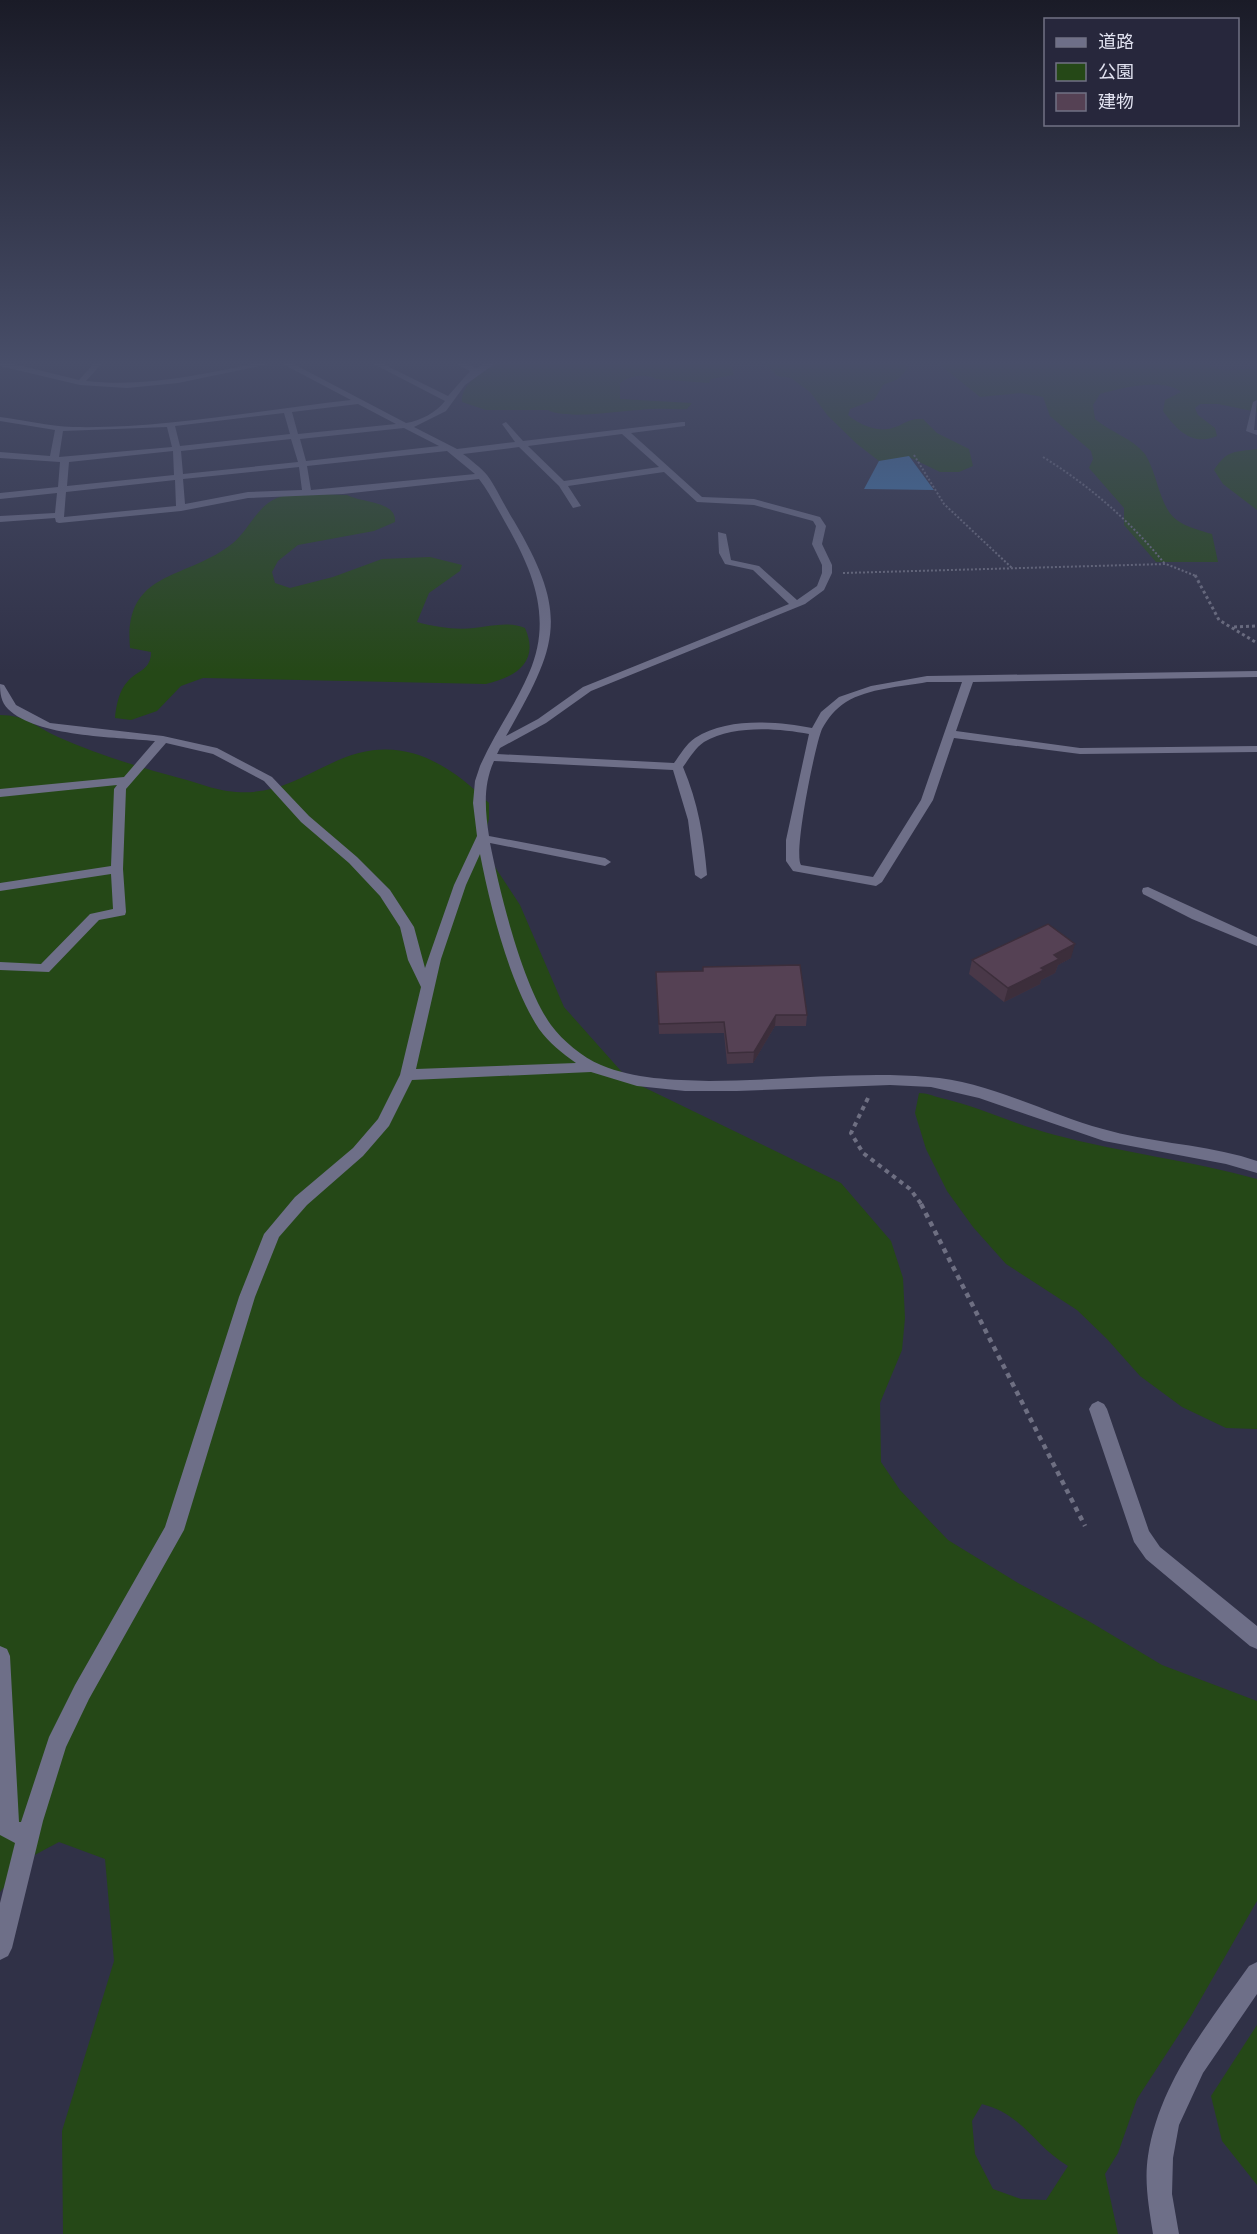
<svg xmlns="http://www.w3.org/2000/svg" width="1257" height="2234" viewBox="0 0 1257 2234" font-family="'Titillium Web','Noto Sans JP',sans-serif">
  <rect width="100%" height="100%" fill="#303147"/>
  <g fill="#254817" fill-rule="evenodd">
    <path d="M504,360H728L734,375L711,379L709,383L656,379C646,373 628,376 620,383V399L692,403L687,409C676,410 665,408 654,409C630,409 568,421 548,410H486L462,402C460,382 489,368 504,360Z"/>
    <path d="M762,360H899L909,367L898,379L883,385L874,400L850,409L848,415C858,424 878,433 892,428C906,424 907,418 923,419L937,433L969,449L973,466L959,472H940L909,457L879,461L857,444L828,416L810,392L791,378L777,376Z"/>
    <path d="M934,360H1205C1218,377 1239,367 1257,369V412L1218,404H1200L1195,408L1198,415L1215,428L1217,436C1192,447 1176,429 1163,411L1165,400L1181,392C1164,377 1121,388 1100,394L1093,405L1095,419C1110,432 1132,438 1145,454C1150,462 1153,471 1156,480C1168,519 1173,523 1212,534L1218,562H1156L1124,525V508L1089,468L1093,459L1091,451L1050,416L1043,397L1020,393L980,397Z"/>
    <path d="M1257,449V510L1223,484L1214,470C1227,450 1234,452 1257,449Z"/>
    <path d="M347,495C362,503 397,501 395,522L374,531L298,545L278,561L272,572L275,583L290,588L333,577L382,559L430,557L462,565L460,571L429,593L417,622C435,627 455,630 474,628C491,626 509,621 525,628C540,662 516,677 486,684L203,678L181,686L157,711L131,720L115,718C116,706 119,690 128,681C138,670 151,670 151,652L130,648C123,569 186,581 233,543C248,531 257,506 277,498C298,491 325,495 347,495Z"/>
    <path d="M0,715C26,715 36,727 58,737C98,755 142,768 183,779C198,783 213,789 227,791C269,797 294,781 330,764C394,732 442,757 489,803V819L484,838L489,858L520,905L564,1007L629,1080L841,1183L891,1241L903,1278L905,1318L902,1350L880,1403L881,1462L900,1490L948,1540L1018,1583L1092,1623L1162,1665L1257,1701V1901L1191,2016L1137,2099L1118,2153L1105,2174L1118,2234H63L62,2131L114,1961L105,1859L59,1842L29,1858L0,1892ZM982,2104C1024,2115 1034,2146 1068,2166L1046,2200L1021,2199L993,2189L975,2154L972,2121Z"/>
    <path d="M919,1093C927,1093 933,1096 941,1098C980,1107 1016,1125 1055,1135C1122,1153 1190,1160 1257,1179V1429L1226,1428L1182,1407L1140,1376L1107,1339L1077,1310L1006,1264L973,1227L947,1191L926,1149L915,1113Z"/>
    <path d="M1257,2025V2185L1222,2141L1211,2096Z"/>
  </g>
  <path fill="#3f7bb4" d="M909,456L934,490L864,489L879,461Z"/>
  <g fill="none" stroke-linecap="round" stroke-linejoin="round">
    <g stroke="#6e6f82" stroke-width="2" stroke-dasharray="2 2" stroke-linecap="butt">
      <path d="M914,455L944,504L1012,568"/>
      <path d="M1043,457C1090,486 1130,521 1165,564"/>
      <path d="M843,573L1166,564L1196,576"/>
    </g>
    <g stroke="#6e6f82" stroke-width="3" stroke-dasharray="3 3" stroke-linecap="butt">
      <path d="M1195,575L1219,620L1257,643"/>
      <path d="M1234,627L1257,626"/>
    </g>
    <path stroke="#6e6f82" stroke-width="4" stroke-dasharray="4.5 4.5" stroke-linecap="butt" d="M868,1098L851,1133L863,1153L910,1189L922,1205"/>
    <path stroke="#6e6f82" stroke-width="4.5" stroke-dasharray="5 5" stroke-linecap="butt" d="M921,1204L1085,1526"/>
    <g fill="#6e6f88" fill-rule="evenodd">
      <path d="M97,360H105L86,381C149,388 209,373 270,360H286L406,423C420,421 437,412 445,401L366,360H375L448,396L470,371L449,360H458L476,368L491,360H500L465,385L446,411L414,427L457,449L515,442L502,424L506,422L523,441L682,422H685V426L631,433L702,497L754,499L820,517L826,526L822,544L832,565V573L824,590L805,604L591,691L546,723L500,748L497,754L674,763C680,755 686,744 695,738C727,717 777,721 812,728L821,712L839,697L871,686L927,676L1257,671V677L973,682L956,731L1080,748L1257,746V752L1080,754L954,738L933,800L882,882L876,886L793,871L786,861V840L809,734C777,728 733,725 704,742C695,748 689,759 683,767C698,802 704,838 707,875L701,879L695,875L688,820L673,770L494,761C483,785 485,810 489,836L605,858L611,862L605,866L490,843C500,893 522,984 551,1025C563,1041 582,1057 601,1065C634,1079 673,1080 709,1081C782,1081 855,1071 928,1077C988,1081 1045,1113 1103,1129C1148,1142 1196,1144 1241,1156L1257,1161V1173L1226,1164L1104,1141L979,1098L931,1087L890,1085L737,1091H685L637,1086L591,1072L412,1080L389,1126L363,1156L307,1205L279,1237L255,1297L184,1530L89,1699L66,1747L43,1821L12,1948L8,1956L0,1960V1903L15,1843L0,1835V1646L7,1649L10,1656L19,1822H21L49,1737L75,1685L165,1527L239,1297L264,1234L295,1197L353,1148L378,1119L400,1075L421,987L408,960L400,927L380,896L349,863L301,822L264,781L213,754L166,743L126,789L123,869L126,912L125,915L99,920L49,972L0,970V962L41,964L90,914L113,909L111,874L0,891V883L111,866L114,789L117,785L0,797V789L124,777L155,741C115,737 37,737 8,709C1,702 0,693 0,684L4,685L16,705L50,723L163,736L217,748L272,777L309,816L357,857L390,890L414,927L425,968L454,885L477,836L473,803L475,781L480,766C494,734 515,706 529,673C553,618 533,571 505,522C497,508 489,492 479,479L343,494L248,498L181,511L59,523L56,522L55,518L0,522V516L55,513L57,493L0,499V493L58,487L60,462L0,458V452L50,456L55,430L0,421V417C24,420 48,426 73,427C164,429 260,410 351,400L279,362L178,383L127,388L80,385L0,366V362L10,363L79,380ZM358,404L396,424L298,434L292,412ZM284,413L290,434L180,446L175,426ZM167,427L172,447L59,457L63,431ZM404,428L439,446L306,461L300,439ZM622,434L659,467L564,481L528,446ZM291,439L298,462L183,474L181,451ZM519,447L559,486L573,508L581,506L568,486L664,472L697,502L754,505L813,521L816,526L812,544L822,565V573L817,586L797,600L759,566L731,560L726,534L718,532L719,553L725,564L753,570L789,604L583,687L538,719L506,736C558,645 570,616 514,521C505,507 496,487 487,475C481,468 471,460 463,454ZM173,451L174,475L67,486L69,462ZM447,451L475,474L311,490L307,466ZM299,467L302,490L248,492L185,504L183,479ZM175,480L176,506L64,517L66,492ZM927,682H962L921,800L873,877L801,865C793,854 815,745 822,729C828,718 835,709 846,702C869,688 901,687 927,682ZM480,854C490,906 510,985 539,1029C549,1043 562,1053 576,1063L416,1069L441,959L466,885Z"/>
      <path d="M1257,400L1254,430H1257V435L1246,431L1253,402Z"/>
      <path d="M1148,887L1257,937V946L1192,919L1143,894L1142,891L1143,888Z"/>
      <path d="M1098,1401L1104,1404L1107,1409L1149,1531L1160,1547L1257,1626V1649L1250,1646L1146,1559L1134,1542L1089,1409L1092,1404Z"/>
      <path d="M1257,1962V1994L1203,2073L1179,2125L1173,2158L1172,2194L1179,2234H1153C1149,2208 1144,2182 1148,2156C1159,2083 1208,2024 1249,1966Z"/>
    </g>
  </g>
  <g fill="#493848">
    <path d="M1071,958L1058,965L1055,973L1041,980L1040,984L1004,1002L969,974L972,960Z"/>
    <path d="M703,967L807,1015L806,1026H775L753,1063L727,1064L724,1033L659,1034L656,972L703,971Z"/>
  </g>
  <g fill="#3c2e3b">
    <path d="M1075,944L1071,958L1058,965L1055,973L1041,980L1040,984L1004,1002L1008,988L1041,968L1054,955Z"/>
    <path d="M776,1015L775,1026L753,1063L754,1052Z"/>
  </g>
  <g fill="#554154" stroke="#3c2e3b" stroke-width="1.5">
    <path d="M1048,924L1075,944L1054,955L1059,959L1041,968L1044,970L1008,988L972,960Z"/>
    <path d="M800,965L807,1015H776L754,1052L728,1053L724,1022L659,1024L656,972L703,971V967Z"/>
  </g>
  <linearGradient id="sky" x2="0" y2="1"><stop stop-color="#1a1b27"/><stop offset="0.54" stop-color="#484e69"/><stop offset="1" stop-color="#484e69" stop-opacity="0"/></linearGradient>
  <rect width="1257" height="672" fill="url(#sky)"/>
  <rect x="1044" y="18" width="195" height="108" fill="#27273c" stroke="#717284" stroke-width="1.5"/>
  <rect x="1056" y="38" width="30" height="9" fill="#6e6f88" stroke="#717284" stroke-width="1.5"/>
  <text x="1098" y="48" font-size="18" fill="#e1e2f0">道路</text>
  <rect x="1056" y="63" width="30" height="18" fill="#254817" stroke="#717284" stroke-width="1.5"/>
  <text x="1098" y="78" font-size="18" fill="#e1e2f0">公園</text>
  <rect x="1056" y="93" width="30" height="18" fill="#554154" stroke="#717284" stroke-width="1.5"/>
  <text x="1098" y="108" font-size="18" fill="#e1e2f0">建物</text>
</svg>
